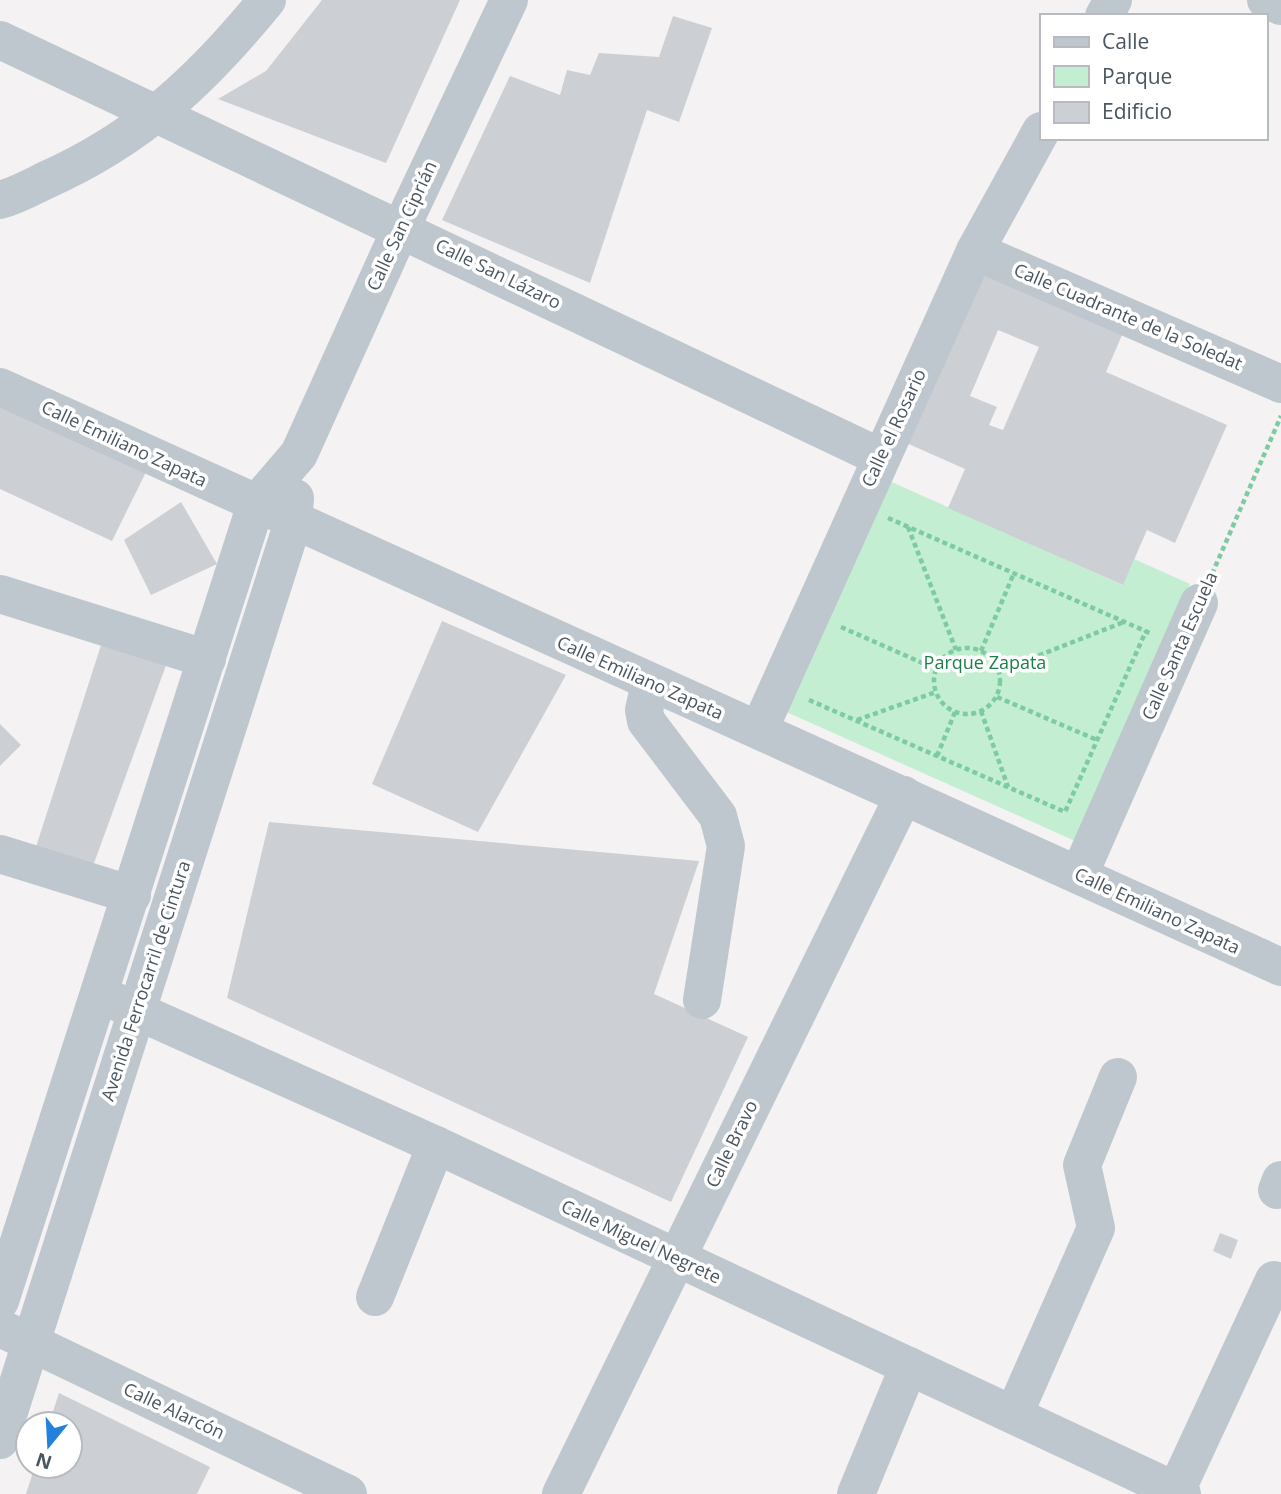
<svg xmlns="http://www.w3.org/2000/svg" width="1281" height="1494" viewBox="0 0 1281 1494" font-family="'Open Sans',sans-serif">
  <rect width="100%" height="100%" fill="#f4f2f2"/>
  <path fill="#c4eed1" d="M885,479L1122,585L1134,559L1190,584L1075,841L782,710Z"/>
  <g fill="#cccfd4" fill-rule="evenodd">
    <path d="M322,0H460L386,163L218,99L266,71Z"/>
    <path d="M673,16L712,28L679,122L647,110L590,283L442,220L510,76L560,95L567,70L590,75L599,53L659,57Z"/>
    <path d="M975,270L1122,335L1106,372L1227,425L1175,543L1147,530L1123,585L948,508L965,469L902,441ZM998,330L1039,347L1003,430L989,425L997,407L970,396Z"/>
    <path d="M0,406L146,472L112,541L0,489Z"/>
    <path d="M181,502L217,564L151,595L124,540Z"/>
    <path d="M442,621L566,675L478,832L372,784Z"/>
    <path d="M103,639L169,657L93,866L35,850Z"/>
    <path d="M0,724L21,745L0,766Z"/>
    <path d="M269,822L699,861L654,994L748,1037L671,1202L227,998Z"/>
    <path d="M1220,1233L1238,1240L1231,1259L1213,1251Z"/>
    <path d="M59,1393L210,1467L197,1494H26L35,1466H70V1424H49Z"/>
  </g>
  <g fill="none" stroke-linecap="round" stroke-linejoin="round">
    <g stroke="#7dcba0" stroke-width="4.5" stroke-dasharray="5 3.5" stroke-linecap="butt">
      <path d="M888,518L1152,634"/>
      <path d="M908,527L956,650"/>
      <path d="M1212,574L1281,416"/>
      <path d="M841,627L936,669"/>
      <circle cx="967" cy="681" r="33"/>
      <path d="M981,651L1014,573"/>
      <path d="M999,671L1124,622"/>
      <path d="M997,697L1097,740"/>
      <path d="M809,700L1065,812L1146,631"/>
      <path d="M981,711L1008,787"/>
      <path d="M857,720L936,692"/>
      <path d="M937,756L955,712"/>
    </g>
    <g stroke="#bec7cd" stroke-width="38">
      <path d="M1266,0L1281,6"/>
      <path d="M1104,16L1113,0"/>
      <path d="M0,40L880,457"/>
      <path d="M0,200C15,196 30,188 44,181C139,139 202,80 267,0"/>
      <path d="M975,251L1281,384"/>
      <path d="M0,387L1281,967"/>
      <path d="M0,594L207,659"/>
      <path d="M650,683L644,710L646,721L718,816L726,846L702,1000"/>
      <path d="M759,730L975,251L1041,131"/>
      <path d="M0,854L132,895"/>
      <path d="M1079,875L1199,603"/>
      <path d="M99,994L436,1145L1182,1494"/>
      <path d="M1277,1190L1281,1180"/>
      <path d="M375,1297L436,1145"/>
      <path d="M0,1301L256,504L299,454L401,228L509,0"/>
      <path d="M0,1328L348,1494"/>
      <path d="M1014,1414L1096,1228L1082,1165L1118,1077"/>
      <path d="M0,1440L293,522L295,498"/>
      <path d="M1176,1491L1274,1280"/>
      <path d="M561,1494L904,795"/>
      <path d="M856,1494L909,1366"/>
    </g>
  </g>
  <g text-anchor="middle" stroke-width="7" stroke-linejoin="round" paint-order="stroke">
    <g font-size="18" fill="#4a565f" stroke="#fff">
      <text transform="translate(402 226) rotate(-65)" y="6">Calle San Ciprián</text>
      <text transform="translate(498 274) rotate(26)" y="6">Calle San Lázaro</text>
      <text transform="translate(1128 317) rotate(23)" y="6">Calle Cuadrante de la Soledat</text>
      <text transform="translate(894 428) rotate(-65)" y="6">Calle el Rosario</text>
      <text transform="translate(124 444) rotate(25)" y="6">Calle Emiliano Zapata</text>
      <text transform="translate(1180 646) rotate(-66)" y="6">Calle Santa Escuela</text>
      <text transform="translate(640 678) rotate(24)" y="6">Calle Emiliano Zapata</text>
      <text transform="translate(1157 911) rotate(25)" y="6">Calle Emiliano Zapata</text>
      <text transform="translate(146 981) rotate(-72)" y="6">Avenida Ferrocarril de Cintura</text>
      <text transform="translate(732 1144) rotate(-64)" y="6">Calle Bravo</text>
      <text transform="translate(641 1242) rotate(25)" y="6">Calle Miguel Negrete</text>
      <text transform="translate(174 1411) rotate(25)" y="6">Calle Alarcón</text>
    </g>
    <g font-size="18" fill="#1c7f47" stroke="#fff">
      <text x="985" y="669">Parque Zapata</text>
    </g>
  </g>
  <rect x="1040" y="14" width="228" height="126" fill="#ffffff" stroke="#b7bbbf" stroke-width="2"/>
  <rect x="1054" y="37" width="35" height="10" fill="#bec7cd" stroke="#b7bbbf" stroke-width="2"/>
  <text x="1102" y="49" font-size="21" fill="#4a565f">Calle</text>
  <rect x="1054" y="66" width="35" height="21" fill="#c4eed1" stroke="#b7bbbf" stroke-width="2"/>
  <text x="1102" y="84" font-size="21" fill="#4a565f">Parque</text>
  <rect x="1054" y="102" width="35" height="21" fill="#cccfd4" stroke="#b7bbbf" stroke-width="2"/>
  <text x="1102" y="119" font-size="21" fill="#4a565f">Edificio</text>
  <g transform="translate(49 1445) rotate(198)"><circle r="33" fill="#ffffff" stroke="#b7bbbf" stroke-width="2"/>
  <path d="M0-5L12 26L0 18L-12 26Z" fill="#2380dd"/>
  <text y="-10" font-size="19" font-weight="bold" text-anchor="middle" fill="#4a565f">N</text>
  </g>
</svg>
